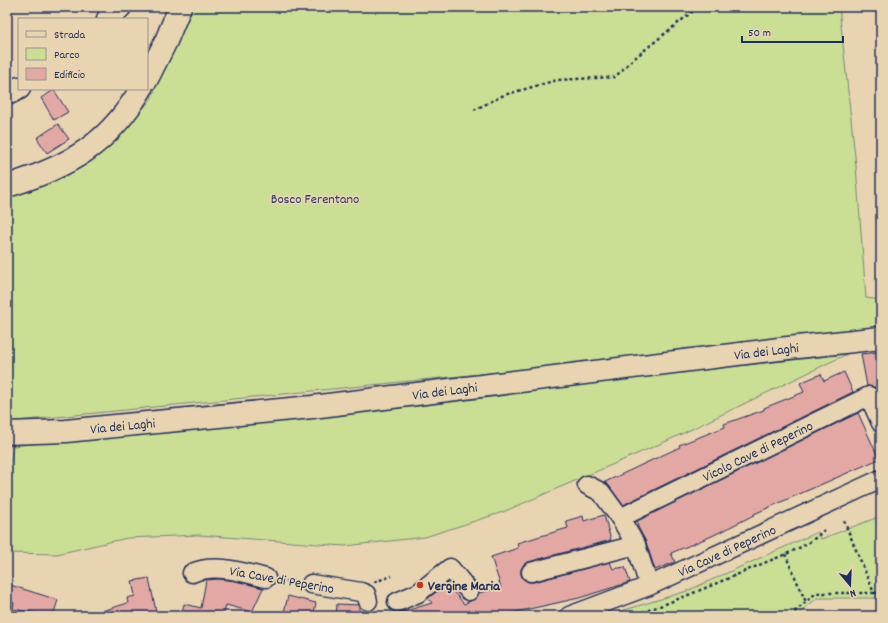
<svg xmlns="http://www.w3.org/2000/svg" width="888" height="623" viewBox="0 0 888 623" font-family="Dekko,sans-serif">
  <rect width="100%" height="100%" fill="#e9d4b2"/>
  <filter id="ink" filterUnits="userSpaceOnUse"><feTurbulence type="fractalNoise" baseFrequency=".025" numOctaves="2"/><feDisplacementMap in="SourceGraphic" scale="8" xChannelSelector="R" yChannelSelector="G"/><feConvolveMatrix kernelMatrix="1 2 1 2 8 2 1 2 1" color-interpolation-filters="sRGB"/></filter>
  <g filter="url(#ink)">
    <g fill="#cadf94" stroke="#728779">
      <path d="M189,7H839L856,166L866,298L881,300V332L864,335L7,422V193L72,170L118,138L151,99Z"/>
      <path d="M847,354L669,440L503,512L425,537L345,546L199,535L127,538L57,554L7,553V480L13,446Z"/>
      <path d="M881,516V598H817L796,616H605L687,591L818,532L821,539Z"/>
    </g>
    <g fill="#e3a8a4" stroke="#1b2f5e">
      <path d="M54,90L68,112L54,120L41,98Z"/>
      <path d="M58,124L69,139L47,153L37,138Z"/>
      <path d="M881,352V389L877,390L875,387L867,386L861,354Z"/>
      <path d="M844,372L853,392L623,505L609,486L605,482L680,447L679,445L725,427L724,424L764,410V408L804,392L800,383L821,374L824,381Z"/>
      <path d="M858,413L879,459L754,514V515L712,536L671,553L675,562L655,570L646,542L638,527L637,521Z"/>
      <path d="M604,515L611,540L528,562L524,564L521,569V575L523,579L528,582H534L610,562L613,569L625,567L630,582L579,598L498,616H399V613L432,603L428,598L447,584L464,604L475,599L479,593L501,587L491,557L518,548L517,543L568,528L566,521L583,516L584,521Z"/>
      <path d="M149,578L157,616H92V614L128,603L127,598L135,596L132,581Z"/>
      <path d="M219,579L236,581L263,588L252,612L226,605L223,616H181L184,604L201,608L206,580Z"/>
      <path d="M7,584L58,600L53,616L13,609L14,603L7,601Z"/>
      <path d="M288,596L316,603L313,616H283Z"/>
      <path d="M337,604L359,605V616H336Z"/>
    </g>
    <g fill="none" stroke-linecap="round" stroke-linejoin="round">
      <defs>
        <g id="minor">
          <path d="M587,485L601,492L620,518L636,545L649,586"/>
          <path id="s1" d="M620,518L869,396L881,423"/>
          <path d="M531,572L636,545"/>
          <path d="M192,573C215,563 242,572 266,578"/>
          <path d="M311,584L361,592L366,594L368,601"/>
          <path d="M397,602L418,593L450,568L469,591"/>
          <path id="s2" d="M569,616L649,586L881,479"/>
        </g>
        <g id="major">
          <path d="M108,19L120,7"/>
          <path d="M147,79L166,41L180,7"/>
          <path d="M7,94L19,88"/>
          <path d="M7,186C68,167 108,145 141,89"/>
          <path id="s3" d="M7,433L66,431L105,427L312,407L779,349L881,338"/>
        </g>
      </defs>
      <use href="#minor" stroke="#1b2f5e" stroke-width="21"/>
      <use href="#major" stroke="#1b2f5e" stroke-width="25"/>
      <g stroke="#1b2f5e" stroke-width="2.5" stroke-dasharray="3 3" stroke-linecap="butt">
        <path d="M474,110L504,95L557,80L615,77L631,61L698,7"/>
        <path d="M785,554L806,602"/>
        <path d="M280,580L297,582"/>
        <path d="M374,582L392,576"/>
        <path d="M874,593H881"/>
        <path d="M647,611L649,616"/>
        <path d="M631,616C674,602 715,584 757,566C780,556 807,548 824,530"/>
        <path d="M790,616L816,593H874L844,521"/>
      </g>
      <use href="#minor" stroke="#e9d4b2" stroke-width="18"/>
      <use href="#major" stroke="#e9d4b2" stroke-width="22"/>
    </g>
  </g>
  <circle fill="#c8321e" stroke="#e9d4b2" stroke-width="1.5" cx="420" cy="585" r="4"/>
  <g text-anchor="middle" stroke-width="3.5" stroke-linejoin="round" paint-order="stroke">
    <g font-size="14" fill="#2c4163" stroke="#e9d4b2">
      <text x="315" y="203">Bosco Ferentano</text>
    </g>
    <g font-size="14" fill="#1b2f5e" stroke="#e9d4b2">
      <text dy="5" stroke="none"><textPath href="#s3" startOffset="764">Via dei Laghi</textPath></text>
      <text dy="5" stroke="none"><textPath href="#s3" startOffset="440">Via dei Laghi</textPath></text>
      <text dy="5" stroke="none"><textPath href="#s3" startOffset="116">Via dei Laghi</textPath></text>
      <text dy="5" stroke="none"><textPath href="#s1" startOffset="153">Vicolo Cave di Peperino</textPath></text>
      <text dy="5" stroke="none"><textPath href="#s2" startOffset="171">Via Cave di Peperino</textPath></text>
      <text transform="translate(282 579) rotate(10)" y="5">Via Cave di Peperino</text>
    </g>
    <g font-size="14" font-weight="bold" fill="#1b2f5e" stroke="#e9d4b2" text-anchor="start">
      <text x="428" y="590">Vergine Maria</text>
    </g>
  </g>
  <rect width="888" height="623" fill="none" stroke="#e9d4b2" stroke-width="24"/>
  <rect x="12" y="12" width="864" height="599" fill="none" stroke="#1b2f5e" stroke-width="1.5" filter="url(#ink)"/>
  <rect x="18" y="18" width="130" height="72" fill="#e9d4b2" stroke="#979290"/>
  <rect x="26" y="31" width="20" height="6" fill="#e9d4b2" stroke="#979290"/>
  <text x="54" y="38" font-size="12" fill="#1b2f5e">Strada</text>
  <rect x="26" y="48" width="20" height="12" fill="#cadf94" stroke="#979290"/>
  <text x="54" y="58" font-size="12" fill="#1b2f5e">Parco</text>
  <rect x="26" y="68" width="20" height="12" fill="#e3a8a4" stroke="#979290"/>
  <text x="54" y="78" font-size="12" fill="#1b2f5e">Edificio</text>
  <g transform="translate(850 585) rotate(161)" stroke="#e9d4b2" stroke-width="3" paint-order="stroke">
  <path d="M0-3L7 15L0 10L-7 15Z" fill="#1b2f5e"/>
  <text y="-6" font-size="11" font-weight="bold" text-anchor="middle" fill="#1b2f5e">N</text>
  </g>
  <path d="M742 36v6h101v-6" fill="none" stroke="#1b2f5e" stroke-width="2"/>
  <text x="748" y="36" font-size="12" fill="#1b2f5e" stroke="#e9d4b2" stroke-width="3" paint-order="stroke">50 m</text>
</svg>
